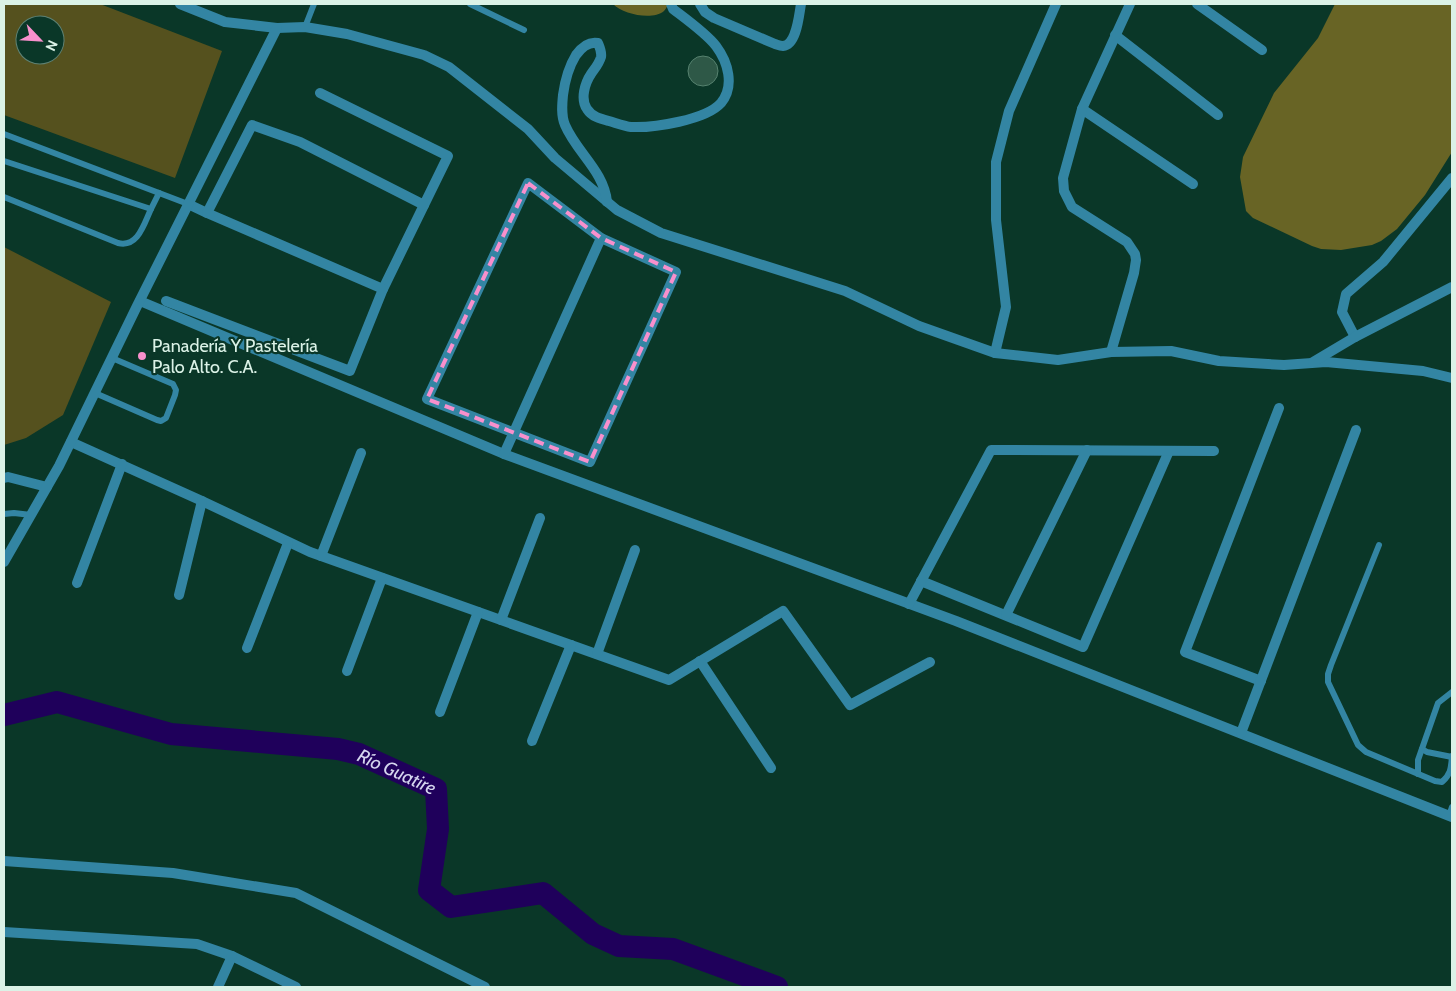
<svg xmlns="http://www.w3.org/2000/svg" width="1456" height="991" viewBox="0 0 1456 991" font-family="Cabin,sans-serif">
  <rect width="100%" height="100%" fill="#0a3728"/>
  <g fill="#55511e" fill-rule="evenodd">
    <path d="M4,4H100L222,51L175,178L4,115ZM25,25H55V55H25Z"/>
    <path d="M4,247L111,302L63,415L26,438L4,445Z"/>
  </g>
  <g fill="#686425">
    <path d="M613,4H669C667,6 666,9 664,11C652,21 623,14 613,4Z"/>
    <path d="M1335,4H1452V152L1425,195L1397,229L1381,241L1372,245L1341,250L1321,249L1312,246L1253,218L1246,211L1240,177L1243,157L1274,93L1318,38Z"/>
  </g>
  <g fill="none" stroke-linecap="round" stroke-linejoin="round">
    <path stroke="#1f005b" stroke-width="22" id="s1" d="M4,715L57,702L171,734L338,749L359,754L436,789L438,829L429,890L451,907L543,893L593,934L619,946L673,949L777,987"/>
  </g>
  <circle fill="#2e5847" stroke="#56826f" cx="703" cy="71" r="15"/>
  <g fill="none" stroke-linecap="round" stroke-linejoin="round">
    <g stroke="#3385a3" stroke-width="6">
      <path d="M470,4L524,30"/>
      <path d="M305,27L314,4"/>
      <path d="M4,134L188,204"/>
      <path d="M4,161L151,209C144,224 138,248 118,243L4,197"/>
      <path d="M151,209L159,193"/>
      <path d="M95,393L157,420L161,421L166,418L175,395L176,390L173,384L112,358"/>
      <path d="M4,514L14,513L31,515"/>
      <path d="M1379,545L1331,665L1328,674V682L1358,745L1366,752L1435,781L1442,782C1451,774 1451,768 1452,756"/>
      <path d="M1422,749L1427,752L1452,757"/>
      <path d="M1418,774V760L1438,703L1452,692"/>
      <path d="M1449,816L1452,807"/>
    </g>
    <g stroke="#3385a3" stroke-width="10">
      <path d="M180,4L225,22L277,28L305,27L347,34L424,55L449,67L528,129L555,158L617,210L661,233L845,291L919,326L995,353L1058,360L1111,352L1171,351L1219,361L1284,365L1326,362L1423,371L1452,378"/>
      <path d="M700,4L705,12L714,18L775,44C778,45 780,46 783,46C797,45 799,14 801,4"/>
      <path d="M1197,4L1262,50"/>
      <path d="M1115,35L1218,115"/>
      <path d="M1082,109L1193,184"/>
      <path d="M528,183L601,238L676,272L590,462L427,399Z"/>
      <path d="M607,202C604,171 577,153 565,125C561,116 562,105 563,95C565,80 568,68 576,55C581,48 588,41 598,43C600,48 602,52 601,57C599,64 595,68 591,74C585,83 580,99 587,109C592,117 601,119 609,121C616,123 624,126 631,127C654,128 706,120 721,103C735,86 728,62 716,46C707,34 686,19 673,9L671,4"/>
      <path d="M188,204L207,213"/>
      <path d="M383,289L424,205"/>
      <path d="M140,301L504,454L956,621L1452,817"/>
      <path d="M166,301L350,371L383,289L207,213L252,125L300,142L424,205L448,156L320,93"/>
      <path d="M1355,337L1342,312L1346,294L1383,262L1452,178"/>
      <path d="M1111,352L1134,273L1136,260L1135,254L1127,242L1072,207L1064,191L1063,178L1082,109L1130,4"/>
      <path d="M995,353L1006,307L996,220V162L1009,111L1056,4"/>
      <path d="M1313,362L1355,337L1452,287"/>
      <path d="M71,442L202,501L310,552L669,680L783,611L850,705L930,662"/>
      <path d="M504,454L601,238"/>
      <path d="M4,478L8,477L47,487"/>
      <path d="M321,556L361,453"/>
      <path d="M4,562L59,466L137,306L277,28"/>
      <path d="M921,581L1083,647L1169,451"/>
      <path d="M77,583L122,464"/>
      <path d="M179,595L202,501"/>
      <path d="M909,604L991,450L1214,451"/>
      <path d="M1006,615L1087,450"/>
      <path d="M501,620L540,518"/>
      <path d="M247,648L288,543"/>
      <path d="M597,654L635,550"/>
      <path d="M700,661L771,768"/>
      <path d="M347,671L382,578"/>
      <path d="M1261,681L1185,652L1279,408"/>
      <path d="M440,712L478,612"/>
      <path d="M1241,733L1356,430"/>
      <path d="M532,741L571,645"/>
      <path d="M4,861L173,873L296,893L485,987"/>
      <path d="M4,932L197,944L232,956L296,987"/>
      <path d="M218,987L232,956"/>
    </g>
  </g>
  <path fill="none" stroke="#f890cc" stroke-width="4" stroke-dasharray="10 6" stroke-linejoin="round" d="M528,183L601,238L676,272L590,462L427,399Z"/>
  <circle fill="#f890cc" stroke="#0a3728" stroke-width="2" cx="142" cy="356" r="5"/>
  <g text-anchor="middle" stroke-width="4.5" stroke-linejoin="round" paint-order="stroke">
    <g font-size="18" fill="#dbf2e7" stroke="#0a3728" text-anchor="start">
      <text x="152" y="352">Panadería Y Pastelería<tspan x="152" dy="21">Palo Alto. C.A.</tspan></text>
    </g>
    <g font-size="19" font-style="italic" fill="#d5d5ee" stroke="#0a3728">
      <text dy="7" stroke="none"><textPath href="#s1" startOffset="404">Río Guatire</textPath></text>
    </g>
  </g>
  <rect width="1456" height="991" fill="none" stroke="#dbf2e7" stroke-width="10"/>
  <g transform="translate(40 40) rotate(115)"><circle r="24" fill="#0a3728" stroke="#5e8274"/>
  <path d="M0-4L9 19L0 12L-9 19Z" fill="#f890cc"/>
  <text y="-8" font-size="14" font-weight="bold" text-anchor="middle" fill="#dbf2e7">N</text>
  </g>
</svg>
